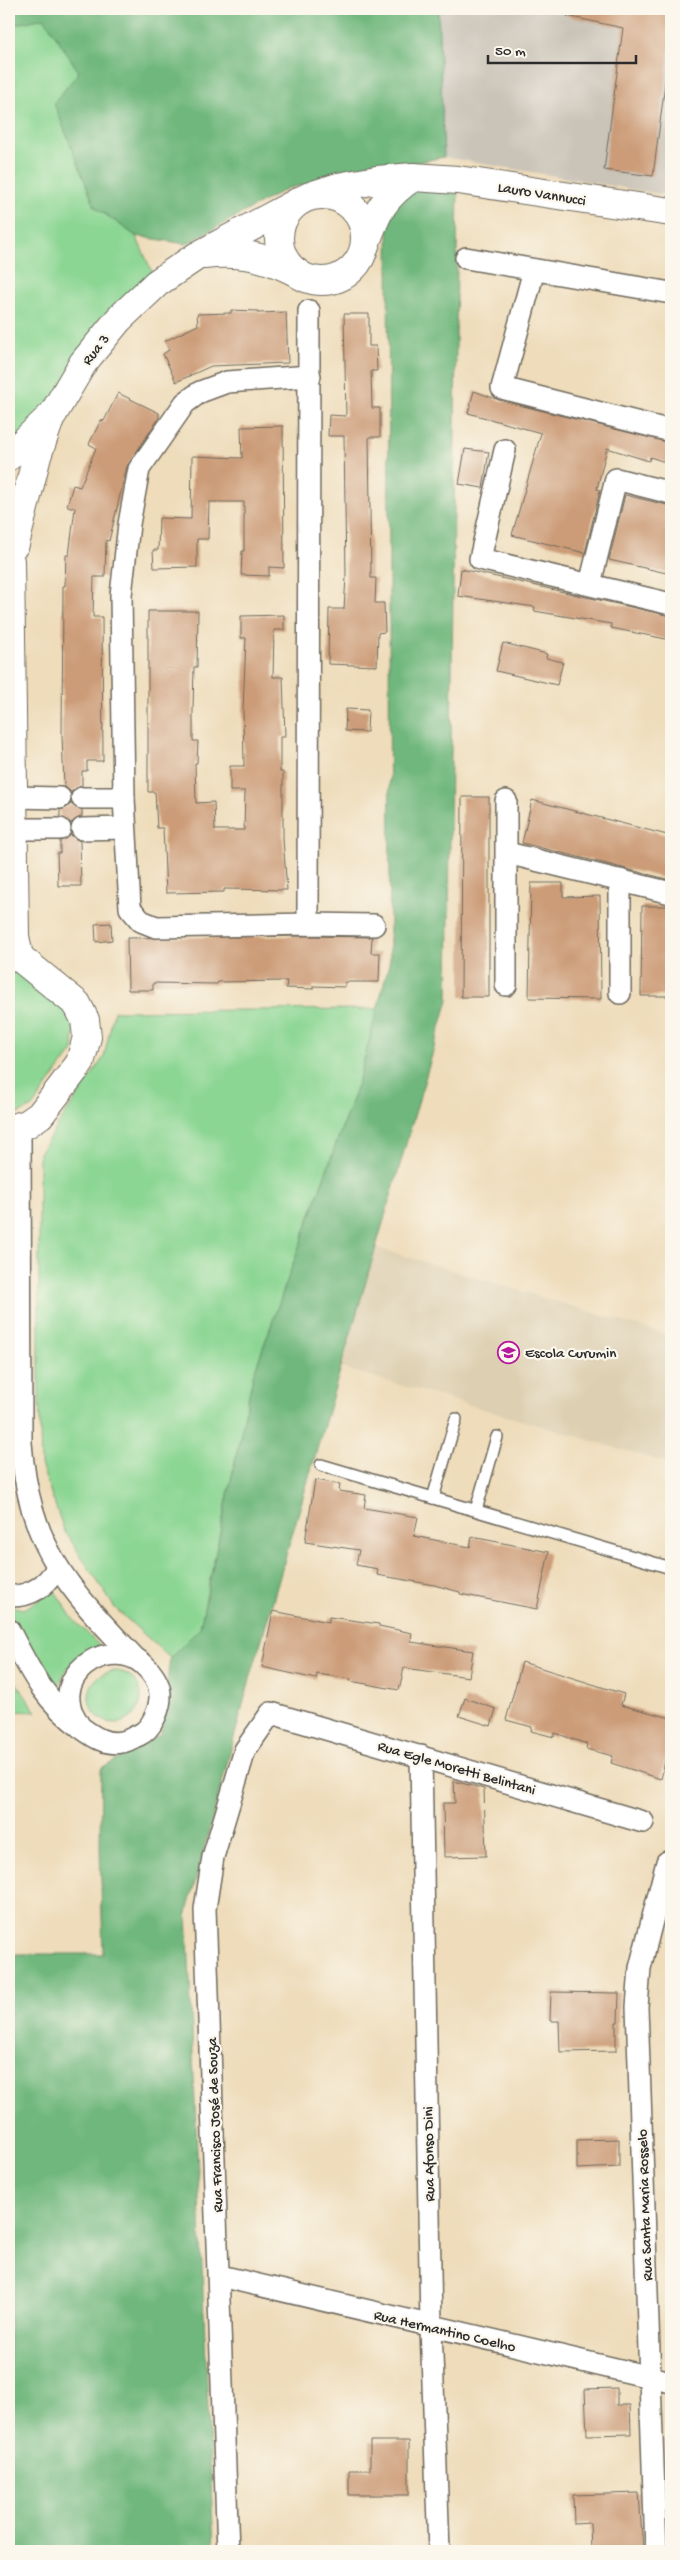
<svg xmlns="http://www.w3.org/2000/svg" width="680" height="2560" viewBox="0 0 680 2560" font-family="'Gochi Hand',sans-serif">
  <rect width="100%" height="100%" fill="#fbf7ec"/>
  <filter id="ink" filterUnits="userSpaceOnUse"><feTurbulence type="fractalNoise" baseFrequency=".02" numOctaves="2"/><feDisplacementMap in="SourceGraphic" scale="10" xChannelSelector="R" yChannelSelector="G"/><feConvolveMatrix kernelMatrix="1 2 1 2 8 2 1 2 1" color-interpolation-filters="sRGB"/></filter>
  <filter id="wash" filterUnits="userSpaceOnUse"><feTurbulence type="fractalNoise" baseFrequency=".0096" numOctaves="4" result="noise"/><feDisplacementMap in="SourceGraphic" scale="20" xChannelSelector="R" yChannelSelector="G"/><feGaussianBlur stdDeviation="1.12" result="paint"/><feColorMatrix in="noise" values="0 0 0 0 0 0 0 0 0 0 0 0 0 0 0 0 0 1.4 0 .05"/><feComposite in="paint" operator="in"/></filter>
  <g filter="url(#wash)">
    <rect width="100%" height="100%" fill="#eedcba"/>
    <path fill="#ddcfb1" d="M375,1247L671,1336V1464L342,1368Z"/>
    <path fill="#c9c3b8" d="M438,9H671V196L444,157Z"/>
    <g fill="#8bd693" stroke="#5b805f">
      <path d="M44,17L80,72L95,207L136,236L157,283L9,454V26Z"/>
      <path d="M9,966L63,1006L74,1023L73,1050L32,1107L9,1118Z"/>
      <path d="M378,1009L358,1083L253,1376L200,1628L170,1658L115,1608L64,1530L41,1465L39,1391V1153L104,1057L114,1011Z"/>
      <path d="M51,1585L73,1619L103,1649C74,1656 68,1663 57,1689L32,1658L9,1611V1606L24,1609L44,1597Z"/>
      <circle cx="115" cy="1697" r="26"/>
      <path d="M9,1672L36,1712L9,1711Z"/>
    </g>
    <g fill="#70b77d" stroke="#4e7154">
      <path d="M9,9H438L444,157L288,188L186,244L136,236L95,207L54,103L79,72L44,18L9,26Z"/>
      <path d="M458,180L448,1000L248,1686L187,1912L214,2551H9V1954H103L100,1847L101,1769L161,1734L170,1658L200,1628L253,1376L358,1083L390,960L388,196Z"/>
    </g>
    <g id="blocks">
      <g fill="#cc9c78">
        <path d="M568,9H671V38L653,176L604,170L623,28L567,16Z"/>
        <path d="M231,310L258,311V313L286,312L288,363L211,366L176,382L163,354L169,350L165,341L198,325L197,314L231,313Z"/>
        <path d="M344,314H369V346H376L377,371H371L372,408H380V437H369L371,578H376L375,603H384L385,632L378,633L377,666L328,664L329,609H344L346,577L344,436H328L329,415L346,416Z"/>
        <path d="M474,391L499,400L671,443V464L650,457L649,461L607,448L597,489L600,490L585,553L512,535L541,433L468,413Z"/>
        <path d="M118,393L159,413V418L127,466L109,541L106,540L105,577H94L93,617H102L103,761H87V771H82V786L71,792L64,786L62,736L63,586H65L66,555H69L75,508L67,506L73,485L80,487L96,448L89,444L101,420L104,421Z"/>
        <path d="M283,426L284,568L269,567V576L241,575L242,551H244V502H209L208,539H197V567L154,568L153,550H158L159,518L191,519L192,456L242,458L241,427Z"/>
        <path d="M465,449L489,452L483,488L459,484Z"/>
        <path d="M625,495L671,506V574L609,560Z"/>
        <path d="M461,569L671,616V640L611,628V624L534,611L535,607L458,596Z"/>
        <path d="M148,611H198L197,667H194L193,708V741H198L197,763H195L196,803L214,802L215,830H244L245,791H230V766H244L243,710L246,638H241V616L284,615V630H274L273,677H283L285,737H280V772H283V839L287,890L224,889V892L166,893L163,828H157L155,792H148Z"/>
        <path d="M503,643L547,654L546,658L563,662L557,685L496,671Z"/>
        <path d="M346,709L368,710L367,732L345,731Z"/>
        <path d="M462,797H489V997H461Z"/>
        <path d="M532,800L671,836V880L522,843Z"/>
        <path d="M71,804L82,810V816L71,823L60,817V810Z"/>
        <path d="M71,835L80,841L81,886H58L57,853H60V841Z"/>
        <path d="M531,883H563V897L600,896L601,999L529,998Z"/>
        <path d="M642,906H671V996H641Z"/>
        <path d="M111,923L112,940L96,942L95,924Z"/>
        <path d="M308,936L372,937L371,953H380L379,982H345V987L313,986V989L286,988L287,981L218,982L217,984L153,983V990H128L127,938Z"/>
        <path d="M315,1480L340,1484L339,1491L366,1495L364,1508L418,1517L414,1536L470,1547L472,1537L549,1552L537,1609L460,1594V1592L434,1585L377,1575L378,1569L356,1565L359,1550L305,1542Z"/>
        <path d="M273,1611L329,1622V1617L379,1624V1626L412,1633L411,1642L473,1651L469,1677L404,1668L399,1690L350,1681L351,1679L317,1674L316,1679L262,1667Z"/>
        <path d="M522,1662L624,1694L621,1705L671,1718V1735L661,1779L611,1763L613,1756L586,1749L587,1744L555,1733L554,1737L531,1731L532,1727L506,1720Z"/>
        <path d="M465,1698L496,1709L491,1726L459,1716Z"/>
        <path d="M454,1781L484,1789L486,1856L444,1857L443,1803H455Z"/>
        <path d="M551,1992L619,1993L618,2022H616V2051L560,2052L559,2021H550Z"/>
        <path d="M619,2139V2167L577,2169V2140Z"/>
        <path d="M617,2388V2405H630L631,2434L587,2435L585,2389Z"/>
        <path d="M370,2441H409V2495H349V2470H370Z"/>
        <path d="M639,2493L643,2550L591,2551L590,2523L574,2524L573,2495Z"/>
      </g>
    </g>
  </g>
  <g filter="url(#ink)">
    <use href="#blocks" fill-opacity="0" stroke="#6f695d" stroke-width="1"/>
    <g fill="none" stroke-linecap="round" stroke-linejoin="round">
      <defs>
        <g id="lane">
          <path d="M321,1465L671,1568"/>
          <path d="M433,1498L456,1419"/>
          <path d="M476,1510L497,1437"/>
        </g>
        <g id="street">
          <path d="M466,258L671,293"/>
          <path d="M534,270L502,388L671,431"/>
          <path d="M310,376L227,382L200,392L185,403L139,469L129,524L121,595L124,798L130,908L141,921L156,927L308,924L374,925"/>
          <path d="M505,450L480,559L671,604"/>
          <path d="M590,584L616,479L671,493"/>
          <path d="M14,797L60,798"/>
          <path d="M82,798H124"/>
          <path d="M506,801V985"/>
          <path d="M14,829H60"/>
          <path d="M82,829L125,828"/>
          <path d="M507,853L671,893"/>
          <path d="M620,880V993"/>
          <path d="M308,924L309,311"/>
          <path d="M20,1127L21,1443C29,1546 66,1586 134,1657"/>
          <path d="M9,1596C31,1597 46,1586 57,1568"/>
          <path d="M9,1630C30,1671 44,1701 83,1729C94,1737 106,1745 121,1742C127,1742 133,1737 139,1735C152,1729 161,1708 160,1693C159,1682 151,1671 143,1664C113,1638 57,1668 71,1710C73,1715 77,1721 80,1727"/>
          <path d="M421,1756L431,2327L439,2551"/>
          <path d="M220,2276L671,2382"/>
          <path d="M228,2551L205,1909L213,1857L245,1750L271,1713L643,1822"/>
          <path d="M656,2551L637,2007L640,1968L667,1862"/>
        </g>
        <g id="secondary">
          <circle cx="322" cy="238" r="43"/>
          <path d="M310,196L338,187L377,180L413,177L458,180L671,212"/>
          <path d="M365,245C377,212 383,197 413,177"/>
          <path d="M204,255C239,251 264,256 296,272"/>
          <path d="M9,456L53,414L83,363L119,319L157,283L197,256L298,202"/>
          <path d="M15,544L37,456L49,422"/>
          <path d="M10,561L15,936L19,957"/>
          <path d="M9,954L19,957L77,1004L85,1020L87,1037L80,1063L40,1115L27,1124L9,1129"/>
        </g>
      </defs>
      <use href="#lane" stroke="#6f695d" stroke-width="14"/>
      <use href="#street" stroke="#6f695d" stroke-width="24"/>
      <use href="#secondary" stroke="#6f695d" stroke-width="30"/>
      <use href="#lane" stroke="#fff" stroke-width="11"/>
      <use href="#street" stroke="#fff" stroke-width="21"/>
      <use href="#secondary" stroke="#fff" stroke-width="28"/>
    </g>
  </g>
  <defs>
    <symbol id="school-ring" viewBox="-11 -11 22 22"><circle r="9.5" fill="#fbf7ec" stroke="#b5179e" stroke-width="1.5"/><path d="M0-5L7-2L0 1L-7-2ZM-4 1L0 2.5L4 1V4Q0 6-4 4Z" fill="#b5179e"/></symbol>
  </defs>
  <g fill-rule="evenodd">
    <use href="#school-ring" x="496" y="1340" width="25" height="25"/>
  </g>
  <g text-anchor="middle" stroke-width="4.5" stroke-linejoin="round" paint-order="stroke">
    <g font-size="15" fill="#2b2b2b" stroke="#fbf7ec">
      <text transform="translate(542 193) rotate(9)" y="5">Lauro Vannucci</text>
      <text transform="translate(95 349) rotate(-52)" y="5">Rua 3</text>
      <text transform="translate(457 1767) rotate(16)" y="5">Rua Egle Moretti Belintani</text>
      <text transform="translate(214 2125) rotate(-92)" y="5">Rua Francisco José de Souza</text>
      <text transform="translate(428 2154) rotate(-91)" y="5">Rua Afonso Dini</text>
      <text transform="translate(644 2205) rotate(-92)" y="5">Rua Santa Maria Rosselo</text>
      <text transform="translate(445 2330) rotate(13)" y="5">Rua Hermantino Coelho</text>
    </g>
    <g font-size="15" fill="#2b2b2b" stroke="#fbf7ec" text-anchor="start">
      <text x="525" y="1357">Escola Curumin</text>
    </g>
  </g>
  <rect width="680" height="2560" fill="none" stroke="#fbf7ec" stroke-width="30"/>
  <path d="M488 55v8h148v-8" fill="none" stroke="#2b2b2b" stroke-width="2.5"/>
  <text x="495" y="55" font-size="15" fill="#2b2b2b" stroke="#fbf7ec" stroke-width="4" paint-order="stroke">50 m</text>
</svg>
